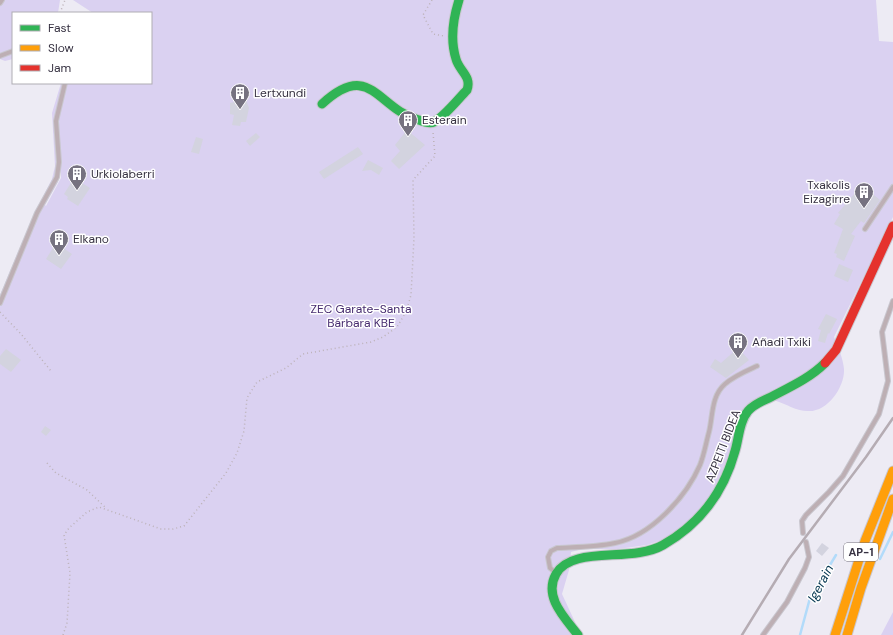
<svg xmlns="http://www.w3.org/2000/svg" width="893" height="635" viewBox="0 0 893 635" font-family="'DM Sans',sans-serif">
  <rect width="100%" height="100%" fill="#edebf4"/>
  <g fill="#dad1f1" fill-rule="evenodd">
    <path d="M2,0H60L58,13H13V59L5,61L0,59V3Z"/>
    <path d="M73,0H876L879,41L893,42V217L834,337C838,347 843,358 844,369C845,387 827,413 807,411C788,410 781,397 757,399L709,499L688,523L662,540L647,545L618,549H582L571,552L569,570L562,594L581,635H0V295L34,214L52,179L55,166L52,113L61,83H151V13H93ZM61,169V178L46,206L45,205L58,182Z"/>
    <path d="M893,612V635H881Z"/>
  </g>
  <g fill="none" stroke-linecap="round" stroke-linejoin="round">
    <g stroke="#b2dbfa" stroke-width="2.5">
      <path d="M880,559L893,532"/>
      <path d="M800,635L810,598L836,555"/>
    </g>
  </g>
  <g fill="#d3d3df">
    <path d="M244,94L249,108L246,122H241L240,126L232,125L234,115L230,114V103L234,102L233,98Z"/>
    <path d="M407,130L425,145L399,169L391,161L400,151L395,145Z"/>
    <path d="M256,133L260,137L250,146L246,141Z"/>
    <path d="M196,137L203,139L199,154L191,152Z"/>
    <path d="M358,147L363,154L324,179L319,172Z"/>
    <path d="M368,160L383,168L379,175L371,170L362,171Z"/>
    <path d="M74,178L90,188L78,206L67,199L68,197L64,194Z"/>
    <path d="M868,190L880,200L864,223L861,221L851,234L855,236L844,261L836,257L837,254L834,253L843,229L834,224L840,214L838,213L855,193L862,199Z"/>
    <path d="M56,243L72,254L61,269L46,259Z"/>
    <path d="M839,264L853,270L848,282L834,276Z"/>
    <path d="M826,314L837,319L829,334L828,333L825,343L818,341L821,330L818,329Z"/>
    <path d="M738,348L749,360L726,378L710,367L715,359L721,363Z"/>
    <path d="M6,349L21,360L11,372L0,364V356Z"/>
    <path d="M45,426L51,430L46,436L41,432Z"/>
    <path d="M822,543L829,548L822,556L816,551Z"/>
  </g>
  <g fill="none" stroke-linecap="round" stroke-linejoin="round">
    <defs>
      <g id="lane">
        <path d="M0,3L2,0"/>
        <path d="M0,56L13,51"/>
        <path d="M865,229L893,187"/>
        <path d="M0,303L37,213L57,177L59,162L56,121L65,83"/>
        <path d="M803,533L802,521L806,515L829,492L843,476L879,414L888,381L882,332L893,301"/>
        <path d="M555,572L550,568L548,557L551,551L557,548C576,547 597,547 615,543C651,536 686,497 700,465C704,455 706,443 709,432C713,416 711,396 725,384C734,376 746,371 757,366"/>
        <path d="M763,635L787,602L805,568L809,557L806,542"/>
      </g>
      <g id="fast">
        <path d="M322,104C371,59 377,109 419,120C424,122 430,124 434,122C444,117 459,98 467,90C472,76 459,71 456,59C450,40 453,19 459,0"/>
        <path d="M578,635C565,618 543,597 556,574C572,545 632,563 663,545C700,524 724,491 735,451C739,438 739,422 748,411C755,403 763,401 771,397C790,387 810,378 825,363"/>
      </g>
      <g id="slow">
        <path d="M835,635L865,541L893,471"/>
        <path d="M847,635L861,588L893,499"/>
      </g>
      <path id="jam" d="M825,363L836,350L893,226"/>
    </defs>
    <use href="#lane" stroke="#c9c7cf" stroke-width="6"/>
    <use href="#fast" stroke="#c9c7cf" stroke-width="11"/>
    <use href="#slow" stroke="#c9c7cf" stroke-width="11"/>
    <use href="#jam" stroke="#c9c7cf" stroke-width="11"/>
    <g stroke="#bcb2b8" stroke-width="1.5" stroke-dasharray="1 3" stroke-linecap="butt">
      <path d="M432,0L423,15L433,34L444,36"/>
      <path d="M60,13L65,0"/>
      <path d="M0,312L21,334L51,371"/>
      <path d="M47,463L56,473L87,490L105,507"/>
      <path d="M63,635L67,623L70,573L64,535L69,528L87,512L99,507L161,529H173L184,526L226,473L237,453L244,431L247,398L257,382L286,368L303,354L371,342L383,337L397,327L406,312L411,295L414,238L413,180L435,156L433,132"/>
    </g>
    <use href="#lane" stroke="#bdafb4" stroke-width="4"/>
    <use href="#fast" stroke="#30b455" stroke-width="9"/>
    <use href="#slow" stroke="#ff9f0a" stroke-width="9"/>
    <use href="#jam" stroke="#e5322d" stroke-width="9"/>
    <path stroke="#b5acb3" stroke-width="2.5" d="M742,635L789,559L866,457L893,418"/>
  </g>
  <defs>
    <symbol id="building-pin" viewBox="-11 -11 22 30"><path d="M0 17L-7.5 6A9.5 9.5 0 1 1 7.5 6Z" fill="#767280" stroke="#fff"/><path d="M-4-6H4V6H1V3H-1V6H-4ZM-2.5-4.3h1.7v1.8h-1.7ZM.8-4.3h1.7v1.8H.8ZM-2.5-1h1.7V.8h-1.7ZM.8-1h1.7V.8H.8Z" fill="#fff"/></symbol>
  </defs>
  <g fill-rule="evenodd">
    <use href="#building-pin" x="229" y="82" width="22" height="30"/>
    <use href="#building-pin" x="397" y="109" width="22" height="30"/>
    <use href="#building-pin" x="66" y="163" width="22" height="30"/>
    <use href="#building-pin" x="853" y="181" width="22" height="30"/>
    <use href="#building-pin" x="48" y="228" width="22" height="30"/>
    <use href="#building-pin" x="727" y="331" width="22" height="30"/>
  </g>
  <g text-anchor="middle" stroke-width="3" stroke-linejoin="round" paint-order="stroke">
    <rect fill="#fff" stroke="#726f7a" stroke-width="1" x="844" y="543" width="34" height="18" rx="3"/>
    <g font-size="11" font-weight="bold" fill="#363141">
      <text x="861" y="556">AP-1</text>
    </g>
    <g font-size="12" fill="#363141" stroke="#fff" text-anchor="start">
      <text x="254" y="97">Lertxundi</text>
      <text x="422" y="124">Esterain</text>
      <text x="91" y="178">Urkiolaberri</text>
      <text x="850" y="189" text-anchor="end">Txakolis<tspan x="850" dy="14">Eizagirre</tspan></text>
      <text x="73" y="243">Elkano</text>
      <text x="752" y="346">Añadi Txiki</text>
    </g>
    <g font-size="12" fill="#462b6f" stroke="#fff">
      <text x="361" y="313">ZEC Garate-Santa<tspan x="361" dy="14">Bárbara KBE</tspan></text>
    </g>
    <g font-size="12" fill="#363141" stroke="#fff">
      <text transform="translate(723 446) rotate(-69)" y="4">AZPEITI BIDEA</text>
    </g>
    <g font-size="13" font-style="italic" fill="#03354f" stroke="#fff">
      <text transform="translate(820 583) rotate(-62)" y="5">Igerain</text>
    </g>
  </g>
  <rect x="12" y="12" width="140" height="72" fill="#ffffff" stroke="#afadb3"/>
  <rect x="20" y="25" width="20" height="6" fill="#30b455" stroke="#afadb3"/>
  <text x="48" y="32" font-size="12" fill="#363141">Fast</text>
  <rect x="20" y="45" width="20" height="6" fill="#ff9f0a" stroke="#afadb3"/>
  <text x="48" y="52" font-size="12" fill="#363141">Slow</text>
  <rect x="20" y="65" width="20" height="6" fill="#e5322d" stroke="#afadb3"/>
  <text x="48" y="72" font-size="12" fill="#363141">Jam</text>
</svg>
